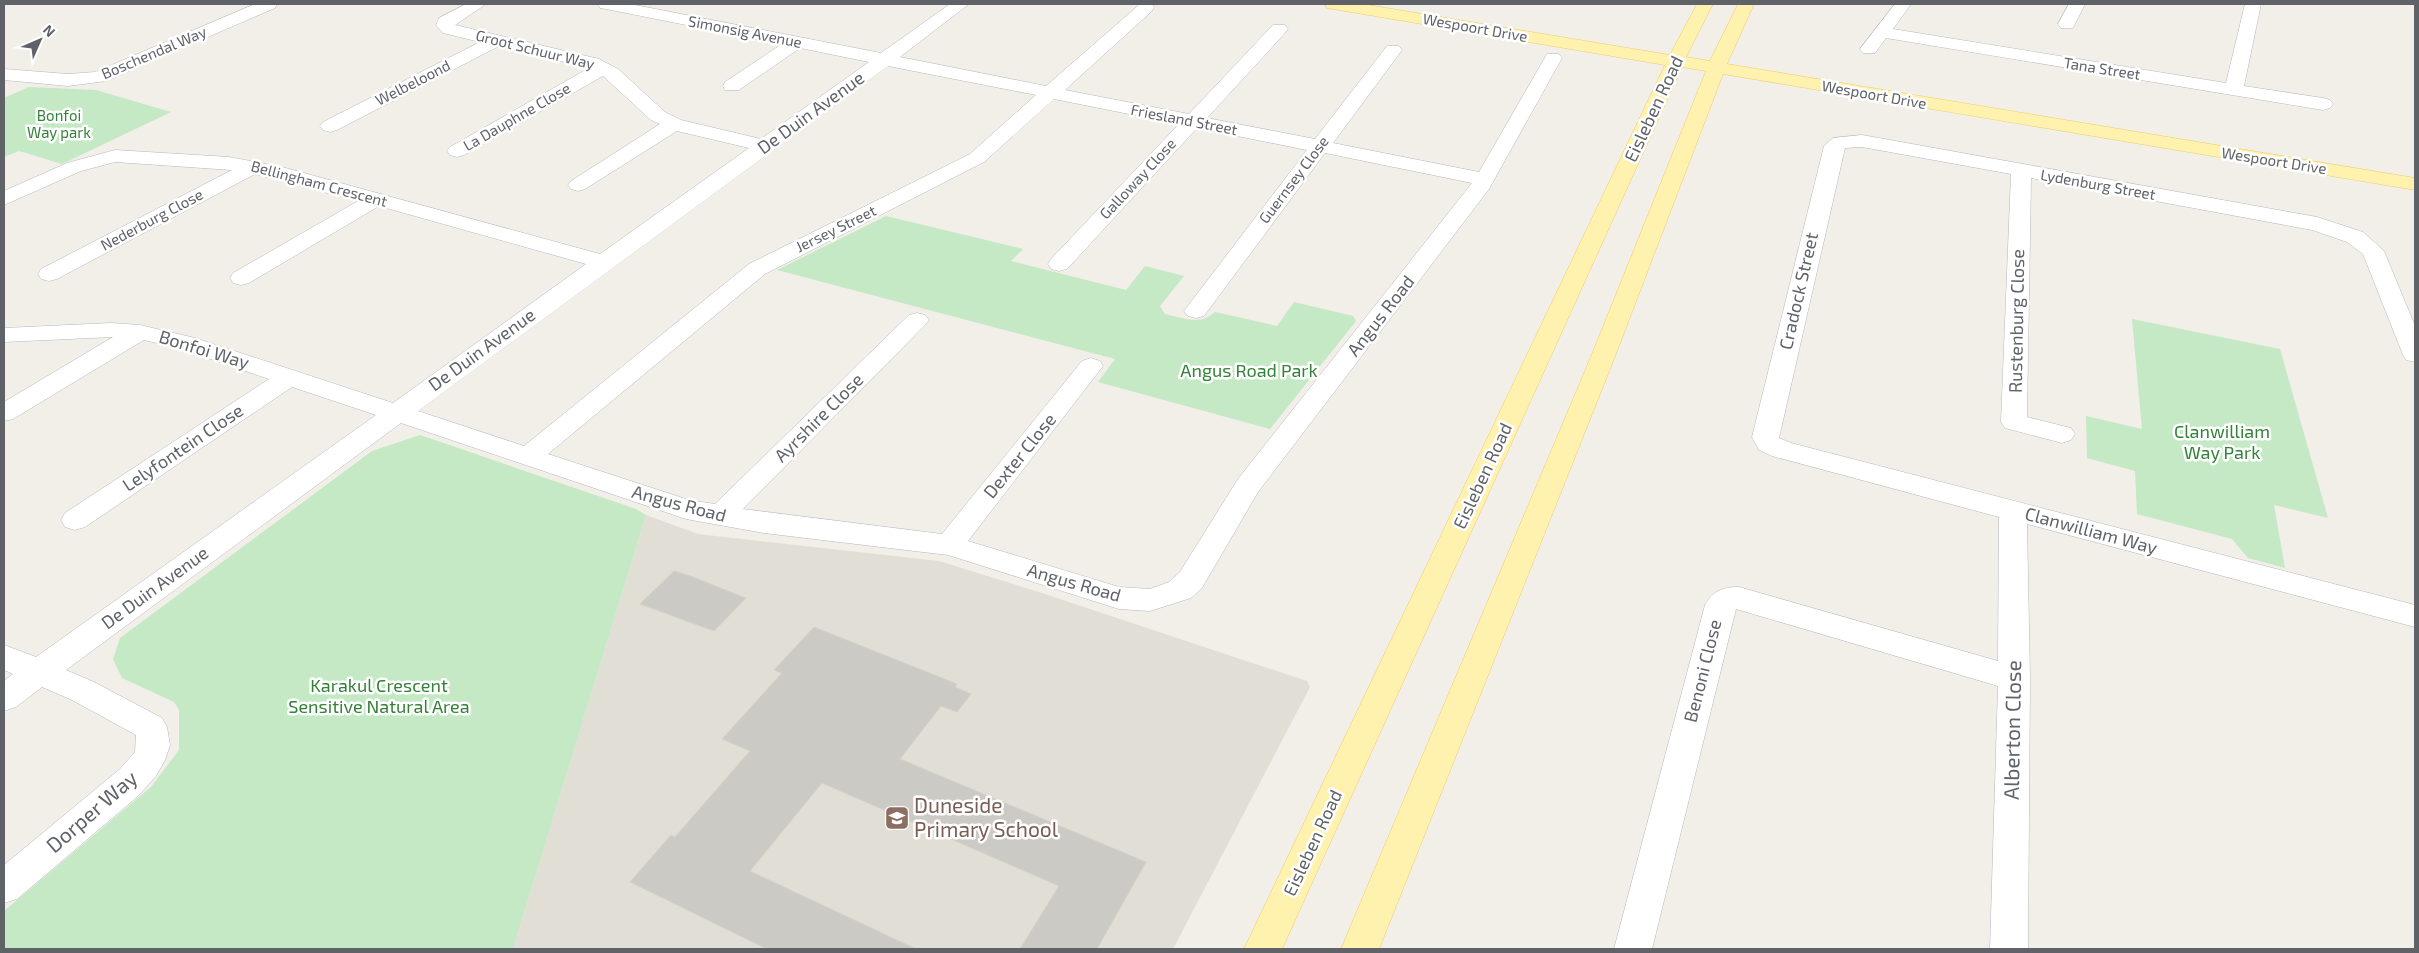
<svg xmlns="http://www.w3.org/2000/svg" width="2419" height="953" viewBox="0 0 2419 953" font-family="'Exo 2',sans-serif">
  <rect width="100%" height="100%" fill="#f1efe8"/>
  <path fill="#e1ded6" d="M646,515L698,534L939,561L1045,594L1307,681L1310,687L1173,949H513Z"/>
  <g fill="#c5e8c5">
    <path d="M29,87L96,90L171,112L62,164L19,151L4,157V98Z"/>
    <path d="M886,216L1023,249L1011,261L1126,290L1145,266L1184,276L1160,306L1165,314C1184,318 1200,326 1215,312L1277,326L1294,302L1353,316L1356,321L1270,429L1098,382L1115,359L777,270Z"/>
    <path d="M2132,319L2280,349L2328,518L2274,505L2285,568L2248,558L2232,539L2137,514L2135,471L2087,458L2086,416L2142,429Z"/>
    <path d="M420,435L636,509L646,515L513,949H4V911L151,787L179,750V710L174,702L122,678L113,659L120,638L372,451Z"/>
  </g>
  <g fill="#cccac5" stroke="#d6d1c6">
    <path d="M674,571L690,576L746,598L714,631L640,604Z"/>
    <path d="M814,627L957,684L955,687L971,694L957,712L941,706L900,759L1146,862L1097,949H1020L1059,886L822,783L750,871L916,949H767L630,882L671,835L675,837L750,751L722,739L782,673L774,670Z"/>
  </g>
  <g fill="none" stroke-linecap="round" stroke-linejoin="round">
    <defs>
      <g id="minor">
        <path d="M255,4H277L275,8L106,81L68,86L4,80V69L68,74L95,72Z"/>
        <path d="M466,4H486L455,25L599,59L618,69L665,112L681,120L761,139L869,62L800,48L739,90H725L723,86L725,82L782,44L606,9L600,8L598,4H630L881,53L950,4H969L900,57L1046,86L1140,4H1152L1154,7L1152,11L1065,90L1189,114L1273,25H1285L1288,29L1285,33L1207,118L1315,139L1387,46H1399L1402,50L1333,143L1479,172L1547,54H1559L1562,58L1489,189L1258,492L1202,588L1191,598L1150,611L1119,609L948,555L764,533L686,519L401,423L66,670L94,682L162,718L167,727L170,745L165,760L156,776L138,796L17,899L4,903V865L120,769L135,752L136,735L72,700L42,687L16,707L4,711V681L13,674L4,670V645L36,657L376,415L292,387L85,527L75,530L65,527L61,520L65,513L269,379L178,348L144,340L13,419L4,421V402L113,337L4,342V328L111,323L140,325L195,338L393,403L586,264L379,206L249,283L241,285L233,283L230,278L233,273L358,201L255,174L57,279L49,281L41,279L38,274L41,269L232,170L115,162L81,171L4,205V191L67,163L115,150L229,157L282,167L600,254L749,148L677,131L585,189L578,191L571,189L568,185L571,181L660,124L651,120L603,76L464,155L457,157L450,155L447,151L450,147L589,68L499,46L337,130L330,132L323,130L320,126L323,122L480,42L443,33L436,25L439,18ZM888,66L1036,95L970,154L749,264L524,446L418,411ZM1054,99L1179,124L1051,259L1048,264L1051,269L1059,271L1067,269L1197,128L1307,150L1184,311L1188,316L1196,318L1204,316L1325,153L1472,183L1238,479L1180,572L1169,582L1150,589L1119,587L968,541L1103,366L1100,361L1091,358L1082,361L942,534L743,509L925,325L929,320L925,315L917,313L909,315L715,504L689,500L548,454L765,274L984,162Z"/>
        <path d="M1895,4H1911L1893,29L2226,83L2245,4H2261L2244,86L2323,98L2330,100L2333,104L2330,108L2323,110L1886,38L1875,53H1863L1860,49Z"/>
        <path d="M2069,4H2085L2073,28H2061L2058,24Z"/>
        <path d="M1862,135L2317,217L2363,232L2384,251L2415,326V362L2406,360L2403,355L2363,254L2347,242L2312,230L2031,178L2027,417L2071,428L2075,434L2071,440L2062,443L2005,428L2001,422L2011,174L1862,147L1845,148L1779,438L1791,443L2415,605V627L2027,524L2030,678L2028,949H1990L1998,686L1736,609L1652,949H1614L1705,605C1713,591 1723,587 1739,587L1998,661L1999,517L1772,456L1759,450L1752,437L1824,146L1833,138Z"/>
      </g>
      <path id="major" d="M1325,4H1362L1670,55L1697,4H1713L1686,57L1710,61L1738,4H1754L1727,64L2415,178V190L1723,74L1614,359L1379,949H1341L1590,359L1706,71L1682,67L1282,949H1244L1665,65L1333,9L1327,8Z"/>
    </defs>
    <use href="#minor" stroke="#b5b8bc" stroke-width="1"/>
    <use href="#major" stroke="#f2c960" stroke-width="1"/>
    <use href="#minor" fill="#fff" fill-rule="evenodd"/>
    <use href="#major" fill="#fff2af" fill-rule="evenodd"/>
  </g>
  <defs>
    <symbol id="school-square" viewBox="-11 -11 22 22"><rect x="-9" y="-9" width="18" height="18" rx="4" fill="#8d6e63" stroke="#fff"/><path d="M0-5L7-2L0 1L-7-2ZM-4 1L0 2.5L4 1V4Q0 6-4 4Z" fill="#fff"/></symbol>
  </defs>
  <g fill-rule="evenodd">
    <use href="#school-square" x="883" y="804" width="28" height="28"/>
  </g>
  <g text-anchor="middle" stroke-width="5" stroke-linejoin="round" paint-order="stroke">
    <g font-size="15" fill="#5f6368" stroke="#fff">
      <text transform="translate(1475 28) rotate(10)" y="5">Wespoort Drive</text>
      <text transform="translate(745 32) rotate(11)" y="5">Simonsig Avenue</text>
      <text transform="translate(535 50) rotate(14)" y="5">Groot Schuur Way</text>
      <text transform="translate(154 53) rotate(-23)" y="5">Boschendal Way</text>
      <text transform="translate(2102 69) rotate(9)" y="5">Tana Street</text>
      <text transform="translate(413 83) rotate(-27)" y="5">Welbeloond</text>
      <text transform="translate(1874 95) rotate(10)" y="5">Wespoort Drive</text>
      <text transform="translate(517 117) rotate(-30)" y="5">La Dauphne Close</text>
      <text transform="translate(1184 120) rotate(11)" y="5">Friesland Street</text>
      <text transform="translate(2274 161) rotate(9)" y="5">Wespoort Drive</text>
      <text transform="translate(1138 179) rotate(-47)" y="5">Galloway Close</text>
      <text transform="translate(1294 180) rotate(-53)" y="5">Guernsey Close</text>
      <text transform="translate(319 184) rotate(15)" y="5">Bellingham Crescent</text>
      <text transform="translate(2098 185) rotate(10)" y="5">Lydenburg Street</text>
      <text transform="translate(152 220) rotate(-28)" y="5">Nederburg Close</text>
      <text transform="translate(836 229) rotate(-26)" y="5">Jersey Street</text>
    </g>
    <g font-size="15" fill="#348238" stroke="#fff">
      <text x="59" y="121">Bonfoi<tspan x="59" dy="17">Way park</tspan></text>
    </g>
    <g font-size="18" fill="#5f6368" stroke="#fff">
      <text transform="translate(1654 109) rotate(-65)" y="6">Eisleben Road</text>
      <text transform="translate(811 113) rotate(-36)" y="6">De Duin Avenue</text>
      <text transform="translate(1799 291) rotate(-77)" y="6">Cradock Street</text>
      <text transform="translate(1381 316) rotate(-52)" y="6">Angus Road</text>
      <text transform="translate(2017 321) rotate(-89)" y="6">Rustenburg Close</text>
      <text transform="translate(204 350) rotate(17)" y="6">Bonfoi Way</text>
      <text transform="translate(482 350) rotate(-36)" y="6">De Duin Avenue</text>
      <text transform="translate(819 418) rotate(-45)" y="6">Ayrshire Close</text>
      <text transform="translate(183 448) rotate(-34)" y="6">Lelyfontein Close</text>
      <text transform="translate(1020 456) rotate(-51)" y="6">Dexter Close</text>
      <text transform="translate(1483 476) rotate(-65)" y="6">Eisleben Road</text>
      <text transform="translate(679 504) rotate(15)" y="6">Angus Road</text>
      <text transform="translate(2091 531) rotate(15)" y="6">Clanwilliam Way</text>
      <text transform="translate(1074 583) rotate(16)" y="6">Angus Road</text>
      <text transform="translate(155 588) rotate(-36)" y="6">De Duin Avenue</text>
      <text transform="translate(1703 671) rotate(-76)" y="6">Benoni Close</text>
      <text transform="translate(1313 843) rotate(-65)" y="6">Eisleben Road</text>
    </g>
    <g font-size="18" fill="#348238" stroke="#fff">
      <text x="1249" y="377">Angus Road Park</text>
      <text x="2222" y="438">Clanwilliam<tspan x="2222" dy="21">Way Park</tspan></text>
      <text x="379" y="692">Karakul Crescent<tspan x="379" dy="21">Sensitive Natural Area</tspan></text>
    </g>
    <g font-size="21" fill="#5f6368" stroke="#fff">
      <text transform="translate(2013 730) rotate(-89)" y="7">Alberton Close</text>
      <text transform="translate(92 812) rotate(-41)" y="7">Dorper Way</text>
    </g>
    <g font-size="21" fill="#785e54" stroke="#fff" text-anchor="start">
      <text x="914" y="813">Duneside<tspan x="914" dy="24">Primary School</tspan></text>
    </g>
  </g>
  <rect width="2419" height="953" fill="none" stroke="#5f6368" stroke-width="10"/>
  <g transform="translate(40 40) rotate(45)" stroke="#ffffff" stroke-width="4" paint-order="stroke">
  <path d="M0-4L9 19L0 12L-9 19Z" fill="#5f6368"/>
  <text y="-8" font-size="14" font-weight="bold" text-anchor="middle" fill="#5f6368">N</text>
  </g>
</svg>
